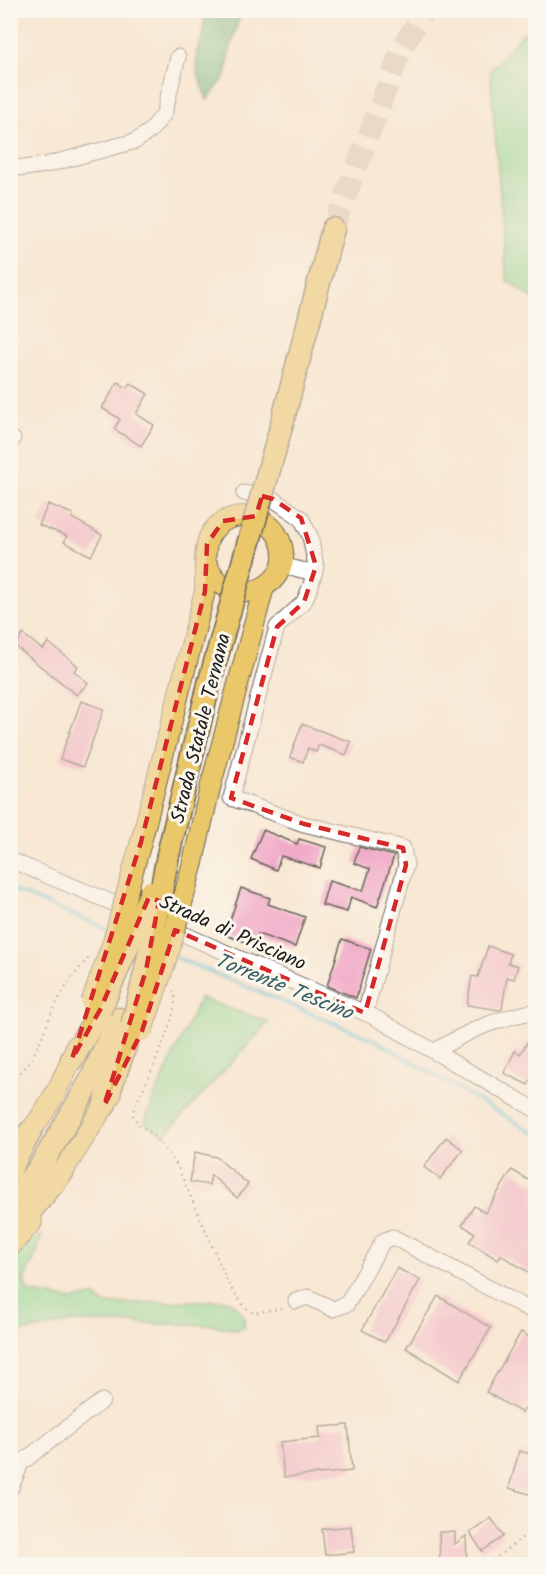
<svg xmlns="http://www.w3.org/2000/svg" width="546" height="1575" viewBox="0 0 546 1575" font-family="Kalam,sans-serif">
  <rect width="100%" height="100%" fill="#fbf7ec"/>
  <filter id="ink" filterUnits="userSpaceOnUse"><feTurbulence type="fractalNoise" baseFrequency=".0167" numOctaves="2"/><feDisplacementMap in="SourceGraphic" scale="12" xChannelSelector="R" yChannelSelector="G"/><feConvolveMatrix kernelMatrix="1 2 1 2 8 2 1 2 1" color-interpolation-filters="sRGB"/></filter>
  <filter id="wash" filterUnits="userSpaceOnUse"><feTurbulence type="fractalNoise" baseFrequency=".008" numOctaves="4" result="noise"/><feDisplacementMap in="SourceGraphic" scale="24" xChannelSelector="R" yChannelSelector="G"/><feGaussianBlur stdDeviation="1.35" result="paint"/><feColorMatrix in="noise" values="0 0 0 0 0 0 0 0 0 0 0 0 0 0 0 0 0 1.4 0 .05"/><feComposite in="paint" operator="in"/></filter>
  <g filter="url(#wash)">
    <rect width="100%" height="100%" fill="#f8e8d4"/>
    <g fill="#8bdb9b" stroke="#547c5c" stroke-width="1.5">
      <path d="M535,31H536L535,300L507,280L490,71L523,33Z"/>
      <path d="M200,998L269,1022L164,1136L145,1122L152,1102Z"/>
      <path d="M42,1234L36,1255L24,1279L27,1292L73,1300L93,1296L106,1304L228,1300C239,1309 246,1313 244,1328L236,1330L214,1325L72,1322L19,1333L11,1330V1257L14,1253Z"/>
    </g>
    <path fill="#70bb83" stroke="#466c50" stroke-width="1.5" d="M204,11H247L239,19L230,50L226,76L207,100L197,71L196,53L203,37Z"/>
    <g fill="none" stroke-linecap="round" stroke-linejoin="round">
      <g stroke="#5cbeda" stroke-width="4">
        <path d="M10,889L110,930"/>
        <path d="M175,957L375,1040L536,1134"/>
      </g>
    </g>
    <g id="blocks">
      <g fill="#f1aac8">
        <path d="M118,382L127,388L130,383L148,394L136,414L154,425L141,446L114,429L120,419L102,408Z"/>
        <path d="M48,504L73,514L72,518L102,535L91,556L64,542L67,536L39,525Z"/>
        <path d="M23,634L43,650L48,642L78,666L74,671L88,683L77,695L15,646Z"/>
        <path d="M81,701L104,709L83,767L60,759Z"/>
        <path d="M302,724L351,742L346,755L319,745L316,752L308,748L303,762L290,757Z"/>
        <path d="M263,830L297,844L299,839L326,847L320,868L281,856L276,870L251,859Z"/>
        <path d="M359,847L394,856L377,907L351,897L347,912L322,905L329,881L363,891L370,869L354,863Z"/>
        <path d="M241,888L270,898L268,904L305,917L295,947L258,934L254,945L225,935Z"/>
        <path d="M342,939L371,949L356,998L327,986Z"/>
        <path d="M488,946L511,954L508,963L518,966L514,979L507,977L502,1009L499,1010L467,1005L472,976L478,977Z"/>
        <path d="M536,1029V1069L528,1085L504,1073L515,1051L520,1054Z"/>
        <path d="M446,1137L463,1150L440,1179L424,1167Z"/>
        <path d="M195,1152L216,1157L248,1184L237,1198L211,1175L209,1185L190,1182Z"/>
        <path d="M512,1170L536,1185V1277L501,1255L498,1260L469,1242L475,1233L462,1225L474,1206L485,1213Z"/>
        <path d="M397,1268L420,1280L385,1342L362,1330Z"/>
        <path d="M438,1296L491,1328L459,1381L406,1348Z"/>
        <path d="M521,1332L536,1341V1391L522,1413L486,1392Z"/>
        <path d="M348,1425L352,1471L284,1477L280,1442L320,1438L319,1427Z"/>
        <path d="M519,1451L536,1455V1496L509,1488Z"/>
        <path d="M491,1518L504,1536L482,1551L470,1533Z"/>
        <path d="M351,1526L354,1552L325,1555L322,1529Z"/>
        <path d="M439,1532H455V1544L466,1536L467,1564H440Z"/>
      </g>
    </g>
  </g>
  <g filter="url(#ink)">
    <use href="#blocks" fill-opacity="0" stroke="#69635c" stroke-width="1.5"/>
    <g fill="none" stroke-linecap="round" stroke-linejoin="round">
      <path stroke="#d7c9b8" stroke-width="22" stroke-dasharray="22 11" stroke-linecap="butt" d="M333,229L403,45L426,10"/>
      <defs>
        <g id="minor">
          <path d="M10,166L23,168L46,165L136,141L151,130L164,114L178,57"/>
          <path d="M10,438L13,439"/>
          <path d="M244,493L273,499L301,518L310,536L316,566L311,585L304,602L277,627L231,798L304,824L403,848L406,865L365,1013"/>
          <path d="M281,565L314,573"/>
          <path d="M10,860L132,911"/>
          <path d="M165,926L374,1017L536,1110"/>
          <path d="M435,1051C470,1030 495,1019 536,1011"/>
          <path d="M296,1301L308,1297L333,1309L347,1304L383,1241L393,1237L536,1313"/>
          <path d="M10,1490L21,1463L102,1401"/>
        </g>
        <g id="major">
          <path d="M141,842L205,591C206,576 203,550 209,537C223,509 265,509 279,538C301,585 229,618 207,564"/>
          <path d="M193,862L209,792L264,587"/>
          <path d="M21,1142C43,1119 66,1077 76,1046"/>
          <path d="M55,1184L111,1095"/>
          <path d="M10,1247L32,1222"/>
        </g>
        <g id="highway">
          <path d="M281,427L333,229"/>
          <path d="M168,855L209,684"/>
          <path d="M72,1059L100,1010"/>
          <path d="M104,1106L132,1026"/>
          <path d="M10,1169L30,1132"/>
          <path d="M10,1202L39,1169L90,1082L118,1019"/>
          <path d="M10,1232L23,1220L63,1171"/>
        </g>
      </defs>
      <use href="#minor" stroke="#69635c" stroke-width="17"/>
      <use href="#major" stroke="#69635c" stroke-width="22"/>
      <use href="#highway" stroke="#69635c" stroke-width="25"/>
      <g stroke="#69635c" stroke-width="2" stroke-dasharray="1.5 4.5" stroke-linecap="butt">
        <path d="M173,991C185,1006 142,1090 134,1109L133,1117L139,1125L152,1133L177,1165L230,1287L244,1306L253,1313L286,1308"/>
        <path d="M10,1078C31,1074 44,1030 52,1012C61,994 74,972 89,958"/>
        <path d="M488,1564L536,1527"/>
      </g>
      <use href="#minor" stroke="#fff" stroke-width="15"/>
      <use href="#major" stroke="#eac769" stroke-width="20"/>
      <use href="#highway" stroke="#eac769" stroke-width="22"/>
      <defs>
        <g id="major-bridge">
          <path d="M91,1003L113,942L141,842"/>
          <path d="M142,1031L170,948L193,862"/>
        </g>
        <g id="highway-bridge">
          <path d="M209,684L281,427"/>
          <path d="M100,1010L151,892"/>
          <path d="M132,1026L146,970L168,855"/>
        </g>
      </defs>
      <use href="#major-bridge" stroke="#69635c" stroke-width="22" stroke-linecap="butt"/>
      <use href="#highway-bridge" stroke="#69635c" stroke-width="25" stroke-linecap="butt"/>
      <use href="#major-bridge" stroke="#eac769" stroke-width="20"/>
      <use href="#highway-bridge" stroke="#eac769" stroke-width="22"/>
    </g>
  </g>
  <path d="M0 0H546V1575H0ZM262,496L273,499L301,518L316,566L304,602L277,627L231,798L304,824L403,848L406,865L365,1013L175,930L142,1031L104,1106L146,970L159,901L149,897L100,1010L72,1059L141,842L205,591L207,544L223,521L256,516Z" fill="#f8e8d4" fill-opacity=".55" fill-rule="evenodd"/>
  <path fill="none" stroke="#d62828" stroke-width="4.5" stroke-dasharray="12 8" stroke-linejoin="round" d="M262,496L273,499L301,518L316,566L304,602L277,627L231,798L304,824L403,848L406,865L365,1013L175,930L142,1031L104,1106L146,970L159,901L149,897L100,1010L72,1059L141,842L205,591L207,544L223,521L256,516Z"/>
  <g text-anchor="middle" stroke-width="6" stroke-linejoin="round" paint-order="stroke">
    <g font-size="20" fill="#1c1c1c" stroke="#fbf7ec">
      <text transform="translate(200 728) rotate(-76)" y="7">Strada Statale Ternana</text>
      <text transform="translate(233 932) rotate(24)" y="7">Strada di Prisciano</text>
    </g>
    <g font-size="21" font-style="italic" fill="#365d68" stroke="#fbf7ec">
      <text transform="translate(284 986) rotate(22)" y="7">Torrente Tescino</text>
    </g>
  </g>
  <rect width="546" height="1575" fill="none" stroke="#fbf7ec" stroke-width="36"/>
</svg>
